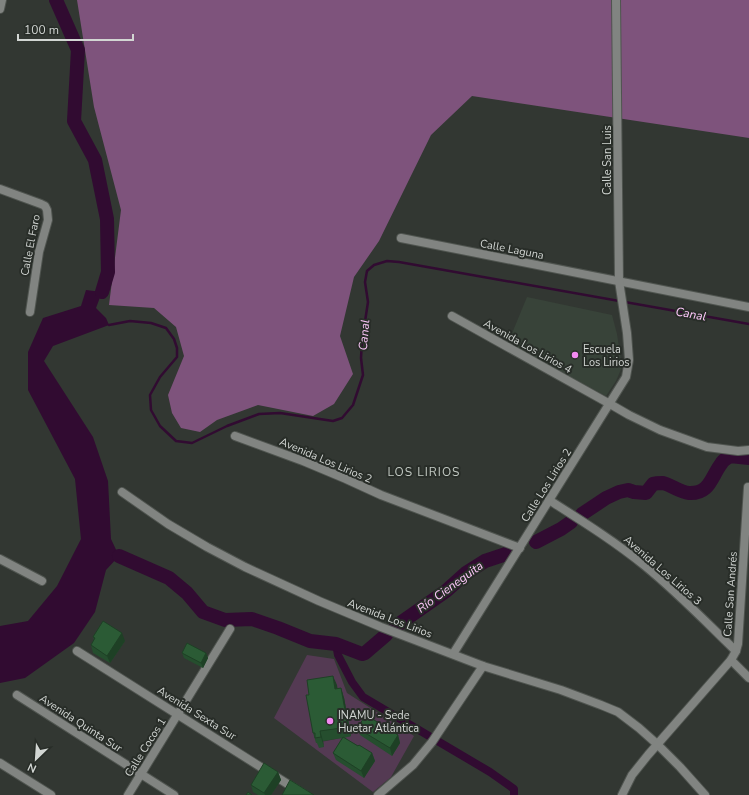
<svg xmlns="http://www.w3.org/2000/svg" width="749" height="795" viewBox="0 0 749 795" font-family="'Nunito Sans',sans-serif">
  <rect width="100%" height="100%" fill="#323732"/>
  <path fill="#384339" d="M527,297L612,315L617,334L622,367L616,381L606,396L508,343Z"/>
  <path fill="#543a53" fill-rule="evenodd" d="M307,655L334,659L347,693L414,736L391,777L373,792L274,718ZM344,698L351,736L316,743Z"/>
  <path fill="#7e537c" d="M77,0H749V138L472,96L431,135L379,241L354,277L340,336L353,374L334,404L313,416L258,405L217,420L200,432L181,428L172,413L168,395L184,356L176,327L154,308L109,305L121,210L94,107Z"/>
  <path fill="#310b31" d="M86,290L102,292L96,308L106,318L109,325L53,346L44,361L93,437L108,481L111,539L119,556L106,570L95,612L74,643L25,678L0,683V626L28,621L57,586L81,539L75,479L28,390V352L43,318L81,306Z"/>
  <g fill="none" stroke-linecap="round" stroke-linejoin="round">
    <path stroke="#310b31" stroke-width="2.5" d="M109,325L130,321L151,323L166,328L174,339L177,348V357L160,377L150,395L151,410L160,426L176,441L192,443L227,426L259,414L280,413L333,421L342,418L353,405L363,375L361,358L362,341L368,302L365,282L367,271L374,265L387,261L399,262L749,324"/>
    <path stroke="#310b31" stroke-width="8" d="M336,644L338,655L352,682L363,697L490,772L514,789V795"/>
    <g stroke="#310b31" stroke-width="14">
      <path d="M56,0L78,50L74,121L95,160L107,219L108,272L102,292"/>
      <path d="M582,514L606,498L619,492L628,490L634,492L646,493L653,484C656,483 660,483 663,483C671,485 680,492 689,493C710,494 711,477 721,464C723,460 727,458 730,456L749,458"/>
      <path d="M536,542L561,529L571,522"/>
      <path d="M119,556L169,578L187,593L203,612L225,620L252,619L278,628L310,641L336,644L362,654L365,653L386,635"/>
      <path d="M396,626L446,591L466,573L485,561L506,554"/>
    </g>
    <defs>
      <g id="minor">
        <path d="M0,9L2,0"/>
        <path d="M0,189L41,204L45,206L47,210L48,220L39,252L30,312"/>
        <path d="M401,238L749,307"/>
        <path d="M452,316L610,404L629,415L660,430L707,447L738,451L749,450"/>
        <path d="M235,436L303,461L346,479L381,495L520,548"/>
        <path d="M122,492L168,524L207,547L245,567L319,601L381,627L483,666L561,690L601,705L618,712L639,728L657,744L680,767L705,795"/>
        <path d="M549,500C582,521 614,541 645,566C677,592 706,622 736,651"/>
        <path d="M0,559L42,581"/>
        <path d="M77,651L305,795"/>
        <path d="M453,654L626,377L629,360L627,333L619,281L616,0"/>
        <path d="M731,660L749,678"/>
        <path d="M17,695L174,795"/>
        <path d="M0,763L51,795"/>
        <path d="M128,795L230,629"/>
        <path d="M378,795L413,765L432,742L483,666"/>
        <path d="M622,795L632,775L648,755L731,660L736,651L738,644L748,487"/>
      </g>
    </defs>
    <use href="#minor" stroke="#4f544f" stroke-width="10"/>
    <use href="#minor" stroke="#818481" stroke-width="8"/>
  </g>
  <g fill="#254e2e">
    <path d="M93,637L125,641L110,663L93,653L91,645L94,640Z"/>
    <path d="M182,653H206L208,658L203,668L184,658Z"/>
    <path d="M333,676L337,688H341L344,698L351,736L344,738L358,746L372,753L375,761L364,778L336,760L333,753L342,738L323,741L324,747L319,748L317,743H316L313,733L309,695Z"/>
    <path d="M357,728L398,735L400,743L392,756L360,735Z"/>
    <path d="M278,772L281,780L271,795H258L253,792L251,785Z"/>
  </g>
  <g fill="#1e4025">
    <path d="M122,633L125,641L110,663L107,656Z"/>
    <path d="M206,653L208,658L203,668L201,663Z"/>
    <path d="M333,676L337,685L339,699L335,689Z"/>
    <path d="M341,688L344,698L351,736L348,727Z"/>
    <path d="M320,731L323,741L324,747L321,737Z"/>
    <path d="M398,735L400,743L392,756L390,748Z"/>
    <path d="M372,753L375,761L364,778L361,771Z"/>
    <path d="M278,772L281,780L271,795H265L264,793Z"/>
  </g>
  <g fill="#2b5b35" stroke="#1e4025">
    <path d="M103,621L122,633L107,656L91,645L95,638L93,637Z"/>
    <path d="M187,643L206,653L201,663L182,653Z"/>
    <path d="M333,676L335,689L341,688L348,727L320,731L321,737L315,738V733H313L306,695H309L307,680Z"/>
    <path d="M366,715L398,735L390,748L357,728Z"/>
    <path d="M343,737L358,746L359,745L372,753L361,771L333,753Z"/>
    <path d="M264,763L278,772L264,793L251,785Z"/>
    <path d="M290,780L314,795H282Z"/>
    <path d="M248,792L252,795H246Z"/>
  </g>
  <g fill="#f38af1" stroke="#282d28" stroke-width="1.5">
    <circle cx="575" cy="355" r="4"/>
    <circle cx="330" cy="721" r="4"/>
  </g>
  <g text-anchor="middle" stroke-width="4" stroke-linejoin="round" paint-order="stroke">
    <g font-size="11" fill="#d2d6d3" stroke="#282d28">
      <text transform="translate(607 160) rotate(-90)" y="4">Calle San Luis</text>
      <text transform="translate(30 245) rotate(-79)" y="4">Calle El Faro</text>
      <text transform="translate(512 249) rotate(11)" y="4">Calle Laguna</text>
      <text transform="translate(528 346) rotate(29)" y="4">Avenida Los Lirios 4</text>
      <text transform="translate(326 460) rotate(23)" y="4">Avenida Los Lirios 2</text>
      <text transform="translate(546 485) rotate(-58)" y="4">Calle Los Lirios 2</text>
      <text transform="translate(663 570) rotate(41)" y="4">Avenida Los Lirios 3</text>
      <text transform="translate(730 594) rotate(-86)" y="4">Calle San Andrés</text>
      <text transform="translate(390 618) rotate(21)" y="4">Avenida Los Lirios</text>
      <text transform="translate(197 713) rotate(32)" y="4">Avenida Sexta Sur</text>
      <text transform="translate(81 723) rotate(33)" y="4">Avenida Quinta Sur</text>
      <text transform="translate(145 747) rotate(-58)" y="4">Calle Cocos 1</text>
    </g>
    <g font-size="11" fill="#d2d6d3" stroke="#282d28" text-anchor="start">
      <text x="583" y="353">Escuela<tspan x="583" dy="13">Los Lirios</tspan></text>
      <text x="338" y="719">INAMU - Sede<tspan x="338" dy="13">Huetar Atlántica</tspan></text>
    </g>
    <g font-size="12" font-style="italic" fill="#fec8fb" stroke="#282d28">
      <text transform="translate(691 314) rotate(10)" y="4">Canal</text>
      <text transform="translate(364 335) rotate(-85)" y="4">Canal</text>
      <text transform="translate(450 587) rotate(-36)" y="4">Río Cieneguita</text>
    </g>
    <g font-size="12" letter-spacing="1" fill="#c2c9c3" stroke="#282d28">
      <text x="424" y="476">LOS LIRIOS</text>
    </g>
  </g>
  <g transform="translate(36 759) rotate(205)" stroke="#282d28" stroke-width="3" paint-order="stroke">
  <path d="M0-3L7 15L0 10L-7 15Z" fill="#d2d6d3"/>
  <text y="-6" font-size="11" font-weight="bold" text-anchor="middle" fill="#d2d6d3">N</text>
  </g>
  <path d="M18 34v6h115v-6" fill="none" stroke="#d2d6d3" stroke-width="2"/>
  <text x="24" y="34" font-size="12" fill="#d2d6d3" stroke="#282d28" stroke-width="3" paint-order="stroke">100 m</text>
</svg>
